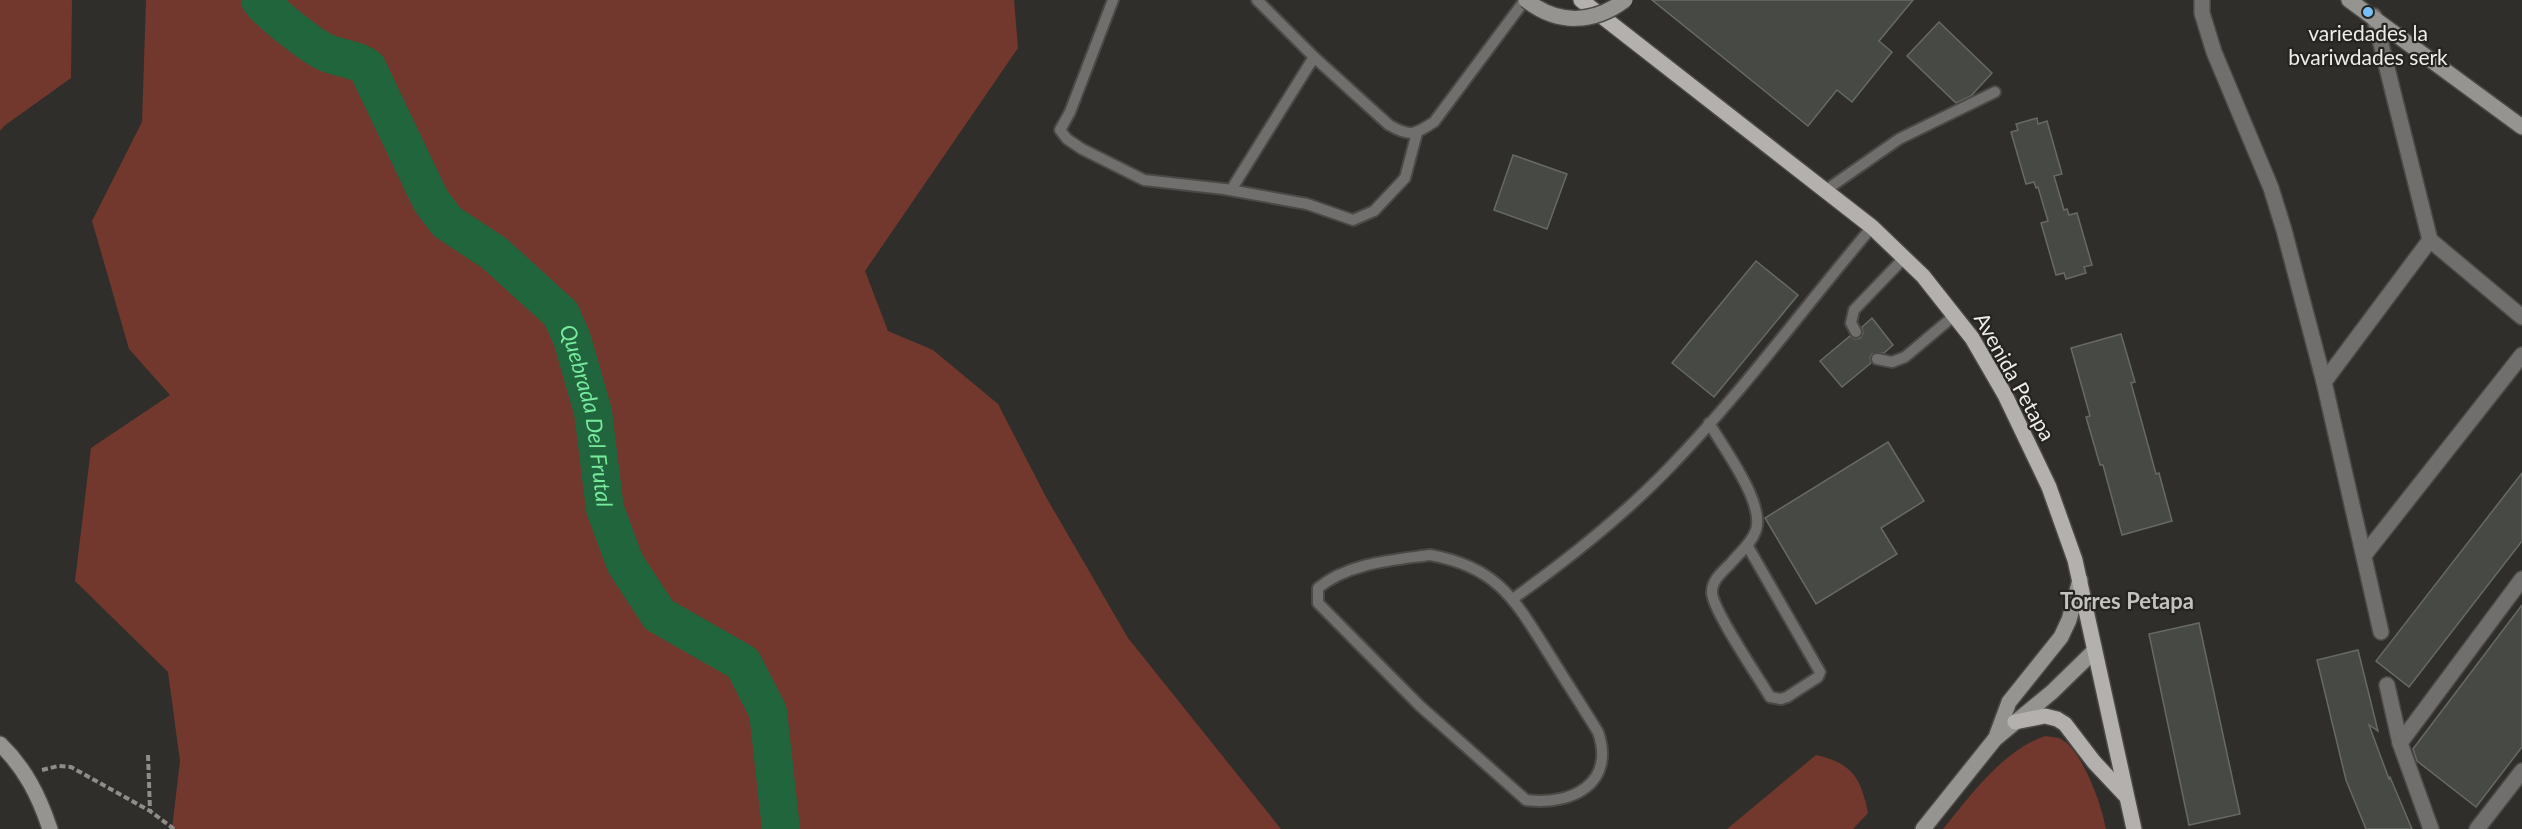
<svg xmlns="http://www.w3.org/2000/svg" width="2522" height="829" viewBox="0 0 2522 829" font-family="Lato,sans-serif">
  <rect width="100%" height="100%" fill="#2f2e2a"/>
  <g fill="#72382d">
    <path d="M0,0H72L71,78L4,126L0,131Z"/>
    <path d="M146,0H1014L1018,48L865,271L888,331L933,350L998,404L1046,497L1128,638L1281,829H172L180,761L168,672L75,581L91,448L170,395L129,349L92,221L142,122Z"/>
    <path d="M2045,736C2049,737 2055,737 2059,738C2082,748 2102,806 2106,829H1943C1971,795 2002,751 2045,736Z"/>
    <path d="M1816,755C1852,763 1861,778 1868,813L1853,829H1727Z"/>
  </g>
  <g fill="none" stroke-linecap="round" stroke-linejoin="round">
    <path stroke="#21653c" stroke-width="38" id="s1" d="M260,0C268,12 314,48 327,53C341,59 354,58 367,67L431,201L447,222L494,253L561,314L572,339L593,412L605,509L625,563L659,615L743,663L768,712L781,829"/>
  </g>
  <g fill="#474945" stroke="#676965" stroke-width="1.5">
    <path d="M1652,0H1913L1879,41L1892,52L1852,102L1837,90L1808,126Z"/>
    <path d="M1939,22L1992,73L1971,96L1956,103L1907,56Z"/>
    <path d="M2037,118L2038,124L2047,121L2062,174L2054,176L2064,210L2067,209L2069,215L2077,213L2092,265L2084,267L2086,273L2066,279L2064,273L2056,275L2041,223L2048,221L2038,187L2036,188L2034,182L2026,184L2011,132L2018,130L2016,124Z"/>
    <path d="M1513,155L1567,174L1547,229L1494,210Z"/>
    <path d="M1756,261L1798,295L1714,397L1672,363Z"/>
    <path d="M1872,318L1893,345L1884,353L1872,354L1870,358L1871,363L1842,387L1820,361L1850,336L1855,339L1860,338L1863,333L1862,327Z"/>
    <path d="M2121,334L2135,382L2131,383L2156,474L2159,473L2172,521L2122,535L2103,465H2100L2086,417L2090,416L2071,348Z"/>
    <path d="M1888,442L1924,501L1881,528L1897,554L1816,604L1765,518Z"/>
    <path d="M2522,473V541L2409,687L2376,661Z"/>
    <path d="M2522,605V747L2476,807L2417,761L2413,749Z"/>
    <path d="M2199,623L2240,814L2189,825L2149,634Z"/>
    <path d="M2358,650L2378,731L2369,725L2389,779L2390,777L2412,829H2366L2346,780L2317,660Z"/>
  </g>
  <g fill="none" stroke-linecap="round" stroke-linejoin="round">
    <defs>
      <g id="lane">
        <path d="M1113,0L1070,112L1060,130L1067,139L1082,149L1144,180L1224,189L1307,204L1353,220L1374,211L1405,178L1417,133"/>
        <path d="M1257,0L1314,57L1389,125C1410,137 1414,135 1434,122L1525,0"/>
        <path d="M1231,190L1314,57"/>
        <path d="M1826,190L1899,139L1995,92"/>
        <path d="M1856,332L1851,323L1854,310L1905,257"/>
        <path d="M1877,359L1892,362L1905,357L1955,315"/>
        <path d="M1709,423C1723,447 1765,503 1756,530C1752,543 1739,553 1731,563C1723,571 1711,581 1712,593C1713,611 1759,678 1770,697L1781,699L1787,697L1818,677L1820,672L1747,545"/>
        <path d="M1430,555C1498,567 1515,600 1549,654C1565,680 1582,706 1598,732C1616,784 1571,806 1526,800L1420,706L1318,603V588C1348,563 1393,560 1430,555Z"/>
        <path d="M1514,598C1570,558 1622,517 1670,467C1741,394 1805,306 1872,227"/>
      </g>
      <g id="street">
        <path d="M2202,0V13L2214,52L2271,188L2284,230L2324,382L2381,632"/>
        <path d="M2374,16L2430,240L2522,317"/>
        <path d="M2324,382L2430,240"/>
        <path d="M2365,554L2522,355"/>
        <path d="M2387,685L2400,743L2431,829"/>
        <path d="M2400,743L2522,579"/>
        <path d="M2477,829L2522,771"/>
      </g>
      <g id="secondary">
        <path d="M2349,0L2522,127"/>
        <path d="M1996,737L2009,702L2061,637L2069,620L2080,580"/>
        <path d="M0,744C25,768 39,796 50,829"/>
        <path d="M1923,829L1995,739L2052,692L2094,651"/>
      </g>
      <g id="primary">
        <path d="M1581,0L1872,227L1923,276L1972,338L2005,395L2049,487L2075,560L2134,829"/>
        <path d="M2015,722L2045,716L2057,719L2065,724L2094,762L2126,796"/>
      </g>
    </defs>
    <use href="#lane" stroke="#4a4945" stroke-width="14"/>
    <use href="#street" stroke="#4a4945" stroke-width="18"/>
    <use href="#secondary" stroke="#4a4945" stroke-width="18"/>
    <use href="#primary" stroke="#4a4945" stroke-width="18"/>
    <g stroke="#8e8d8a" stroke-width="4" stroke-dasharray="6 3" stroke-linecap="butt">
      <path d="M148,755L150,810"/>
      <path d="M42,770L58,766L71,767L150,811L174,829"/>
    </g>
    <use href="#lane" stroke="#716f6e" stroke-width="10"/>
    <use href="#street" stroke="#716f6e" stroke-width="15"/>
    <use href="#secondary" stroke="#969491" stroke-width="15"/>
    <use href="#primary" stroke="#b3b0ad" stroke-width="15"/>
    <defs>
      <path id="secondary-bridge" d="M1526,0C1558,25 1593,24 1625,0"/>
    </defs>
    <use href="#secondary-bridge" stroke="#4a4945" stroke-width="18" stroke-linecap="butt"/>
    <use href="#secondary-bridge" stroke="#969491" stroke-width="15"/>
  </g>
  <circle fill="#78bff7" stroke="#252420" stroke-width="2" cx="2368" cy="12" r="6"/>
  <g text-anchor="middle" stroke-width="4.5" stroke-linejoin="round" paint-order="stroke">
    <g font-size="21" fill="#eeedeb" stroke="#252420">
      <text x="2368" y="41">variedades la<tspan x="2368" dy="24">bvariwdades serk</tspan></text>
    </g>
    <g font-size="21" fill="#eeedeb" stroke="#252420">
      <text transform="translate(2014 377) rotate(61)" y="7">Avenida Petapa</text>
    </g>
    <g font-size="22" font-style="italic" fill="#77ea9e" stroke="#252420">
      <text dy="8" stroke="none"><textPath href="#s1" startOffset="556">Quebrada Del Frutal</textPath></text>
    </g>
    <g font-size="22" font-weight="bold" fill="#c4c2be" stroke="#252420">
      <text x="2127" y="609">Torres Petapa</text>
    </g>
  </g>
</svg>
